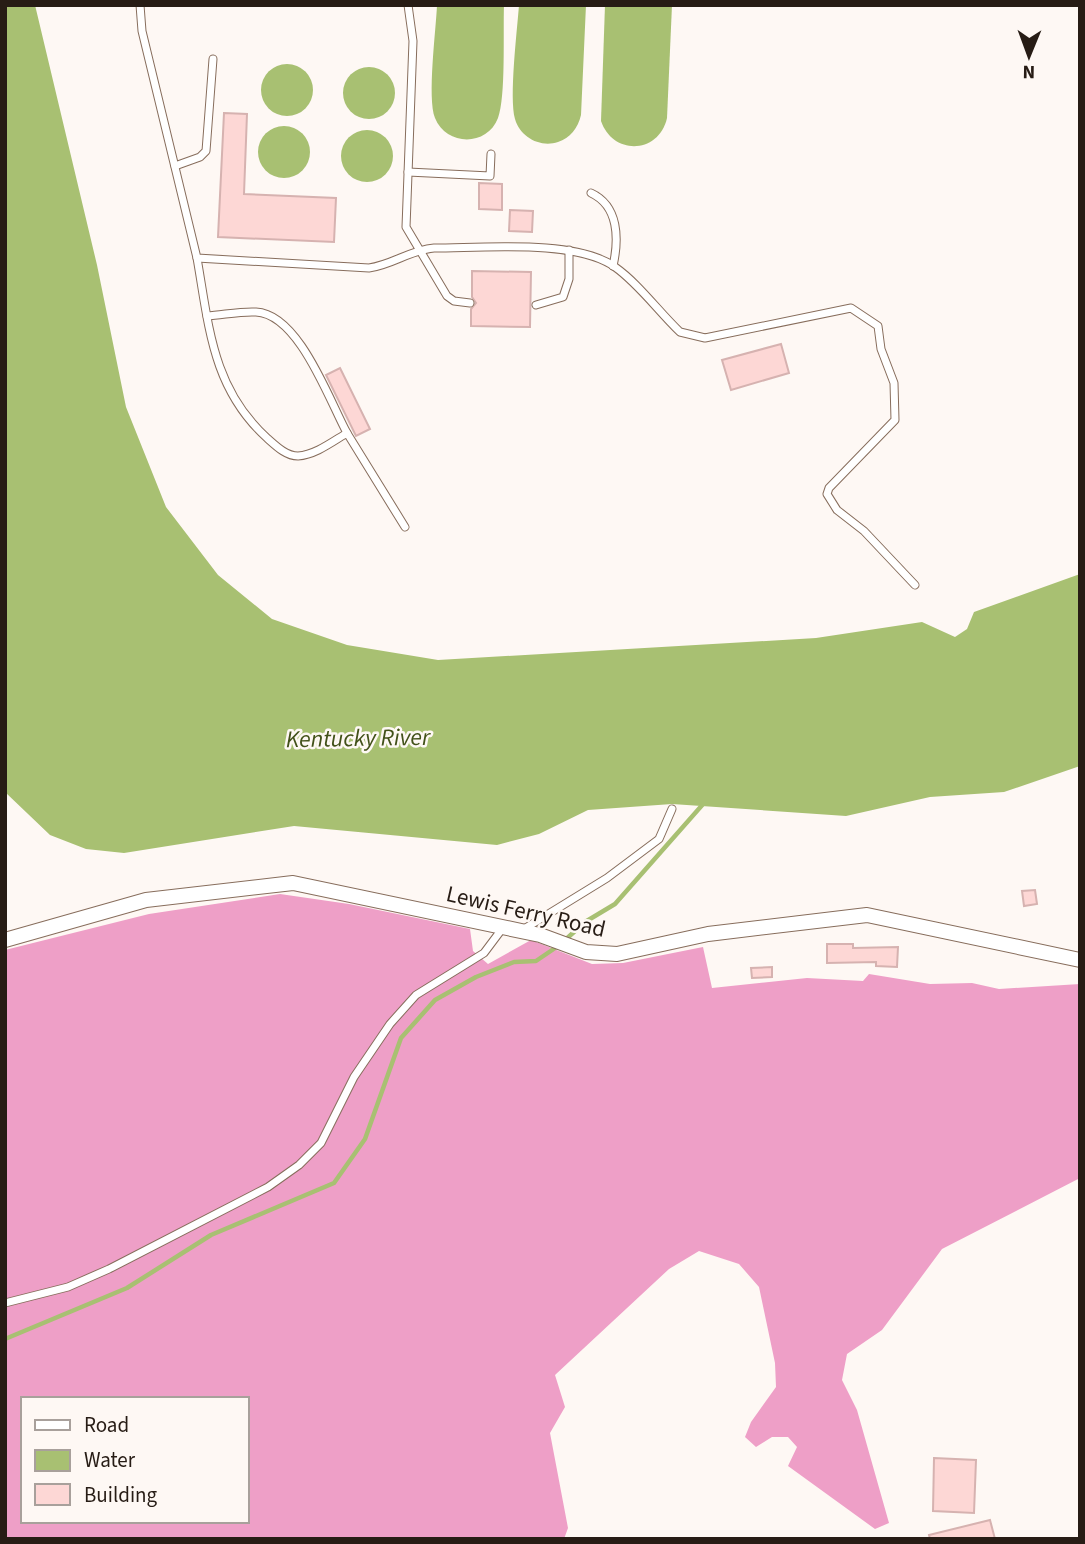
<svg xmlns="http://www.w3.org/2000/svg" width="1085" height="1544" viewBox="0 0 1085 1544" font-family="'Source Sans 3',sans-serif">
  <rect width="100%" height="100%" fill="#fef8f4"/>
  <path fill="#ee9fc7" fill-rule="evenodd" d="M280,894L349,904L470,929L473,951L488,964L531,940L592,964L623,963L703,947L712,988L807,978L863,981L869,974L930,984L972,983L999,989L1080,984V1178L942,1249L882,1330L847,1354L842,1380L857,1410L889,1523L875,1529L788,1466L797,1447L788,1437H772L756,1447L745,1437L751,1422L776,1387L775,1363L759,1287L739,1264L699,1251L669,1269L555,1375L565,1407L550,1433L568,1528L564,1539H5V950L149,914ZM23,1399H247V1521H23Z"/>
  <g fill="#a8c072">
    <path d="M5,5H35L97,265L126,407L166,507L218,575L272,619L347,645L438,660L816,638L922,622L955,637L967,629L974,612L1080,574V766L1004,792L930,797L846,816L672,804L588,810L539,834L497,845L294,826L124,853L86,849L50,835L5,792Z"/>
    <path d="M437,5H504C503,32 506,97 498,118C487,147 446,146 435,118C427,98 436,30 437,5Z"/>
    <path d="M519,5H586L581,115C578,128 570,138 558,142C540,148 520,137 515,119C509,97 517,32 519,5Z"/>
    <path d="M605,5H672L667,118C659,154 613,156 601,121Z"/>
    <circle cx="287" cy="90" r="26"/>
    <circle cx="369" cy="93" r="26"/>
    <circle cx="284" cy="152" r="26"/>
    <circle cx="367" cy="156" r="26"/>
  </g>
  <g fill="none" stroke-linecap="round" stroke-linejoin="round">
    <g stroke="#a8c072" stroke-width="4.5">
      <path d="M564,941L585,922L615,904L704,803"/>
      <path d="M5,1339L127,1288L211,1235L334,1183L365,1139L401,1038L435,1000L476,977L514,962L536,961L558,946"/>
    </g>
  </g>
  <g fill="#fdd7d5" stroke="#d6b2b0" stroke-width="2">
    <path d="M224,113L247,114L244,194L336,198L334,242L218,237Z"/>
    <path d="M479,183L502,184V210L479,209Z"/>
    <path d="M510,210L533,211L532,232L509,231Z"/>
    <path d="M472,271L531,272L530,327L471,326V309L476,303L472,297Z"/>
    <path d="M781,344L789,373L731,390L722,360Z"/>
    <path d="M340,368L370,429L356,436L326,375Z"/>
    <path d="M1035,890L1037,904L1024,906L1022,891Z"/>
    <path d="M827,944H853V948L898,947L897,967L876,966V962L827,963Z"/>
    <path d="M772,967V977L752,978L751,968Z"/>
    <path d="M934,1458L976,1460L974,1513L933,1511Z"/>
    <path d="M990,1520L995,1539H930L929,1535Z"/>
  </g>
  <g fill="none" stroke-linecap="round" stroke-linejoin="round">
    <defs>
      <g id="service">
        <path d="M140,5L142,31L197,258L369,268C392,265 410,250 434,248C482,248 576,239 615,267C639,284 658,311 680,332L705,338L851,308L878,326L881,349L894,383L895,420L829,488L827,494L837,510L864,531L915,585"/>
        <path d="M408,5L413,41L406,227L447,296L454,301L470,303"/>
        <path d="M175,166L200,157L206,151L213,59"/>
        <path d="M408,172L490,176L491,154"/>
        <path d="M591,193C619,206 619,239 613,266"/>
        <path d="M197,258C209,326 212,388 267,438C276,446 286,456 298,456C315,455 332,442 347,433L405,527"/>
        <path d="M536,305L563,297L569,279V250"/>
        <path d="M207,316C223,315 241,311 256,312C299,314 329,400 347,433"/>
        <path d="M524,929L607,878L659,839L672,809"/>
        <path d="M5,1303L68,1287L109,1269L268,1187L299,1165L321,1143L354,1077L390,1024L416,995L484,953L502,929"/>
      </g>
      <path id="minor" d="M5,940L146,900L293,883L540,935L586,952L617,954L708,934L867,915L1080,960"/>
    </defs>
    <use href="#service" stroke="#876d5c" stroke-width="9"/>
    <use href="#minor" stroke="#876d5c" stroke-width="16"/>
    <use href="#service" stroke="#fff" stroke-width="7"/>
    <use href="#minor" stroke="#fff" stroke-width="14"/>
  </g>
  <g text-anchor="middle" stroke-width="5" stroke-linejoin="round" paint-order="stroke">
    <g font-size="23" fill="#271c15" stroke="#fef8f4">
      <text transform="translate(526 911) rotate(13)" y="8">Lewis Ferry Road</text>
    </g>
    <g font-size="24" font-style="italic" fill="#425119" stroke="#fef8f4">
      <text transform="translate(358 738) rotate(-1)" y="8">Kentucky River</text>
    </g>
  </g>
  <rect width="1085" height="1544" fill="none" stroke="#271c15" stroke-width="14"/>
  <rect x="21" y="1397" width="228" height="126" fill="#fef8f4" stroke="#a8a09b" stroke-width="2"/>
  <rect x="35" y="1420" width="35" height="10" fill="#ffffff" stroke="#a8a09b" stroke-width="2"/>
  <text x="84" y="1432" font-size="21" fill="#271c15">Road</text>
  <rect x="35" y="1450" width="35" height="21" fill="#a8c072" stroke="#a8a09b" stroke-width="2"/>
  <text x="84" y="1467" font-size="21" fill="#271c15">Water</text>
  <rect x="35" y="1484" width="35" height="21" fill="#fdd7d5" stroke="#a8a09b" stroke-width="2"/>
  <text x="84" y="1502" font-size="21" fill="#271c15">Building</text>
  <g transform="translate(1029 56) rotate(181)" stroke="#fef8f4" stroke-width="5" paint-order="stroke">
  <path d="M0-5L12 26L0 18L-12 26Z" fill="#271c15"/>
  <text y="-10" font-size="19" font-weight="bold" text-anchor="middle" fill="#271c15">N</text>
  </g>
</svg>
